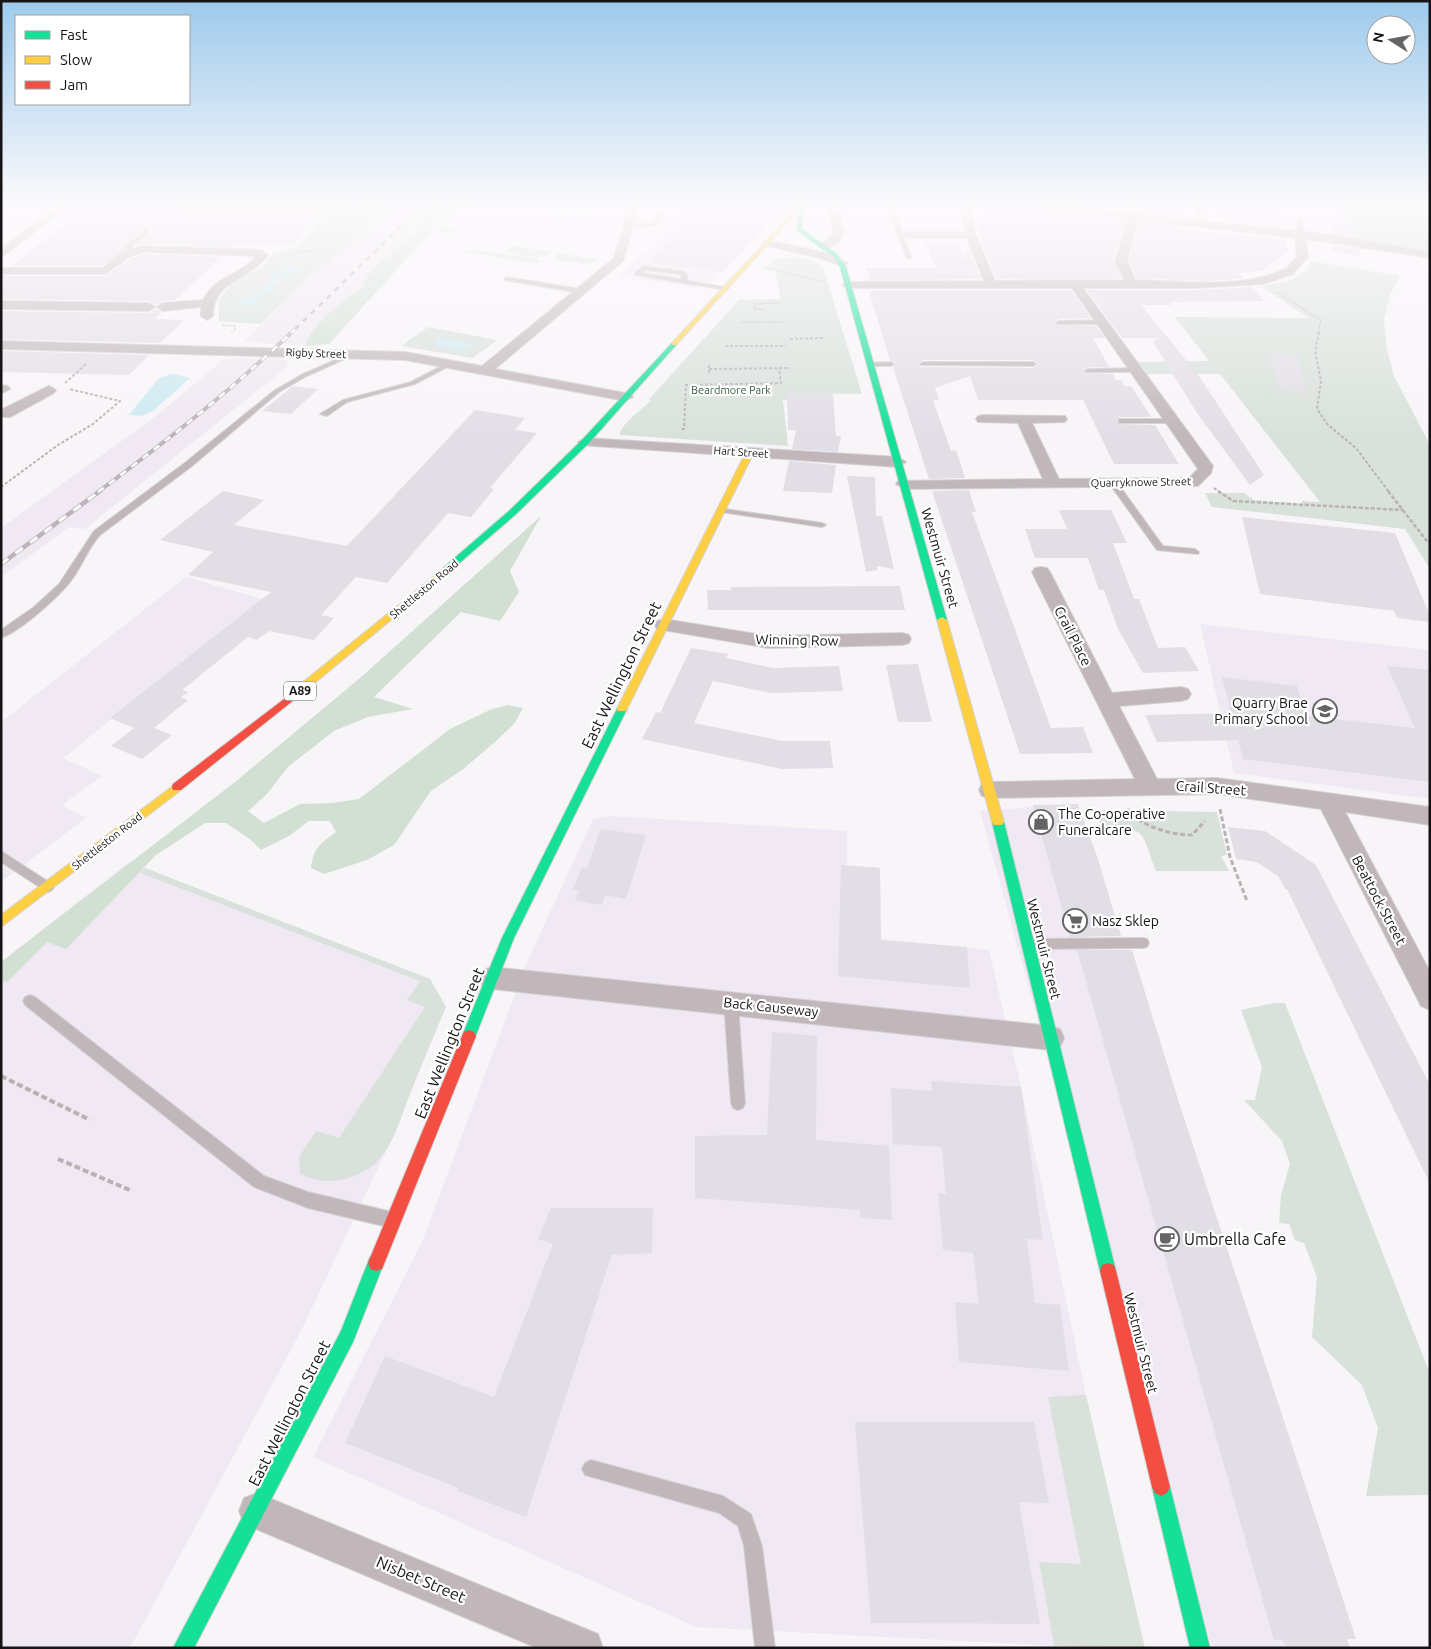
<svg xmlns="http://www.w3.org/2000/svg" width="1431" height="1649" viewBox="0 0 1431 1649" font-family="Ubuntu,sans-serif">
  <rect width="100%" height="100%" fill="#f8f5f9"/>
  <g fill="#f0e8f2">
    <path d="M385,206H439L307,346L244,342L303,282L388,211L383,207Z"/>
    <path d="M696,206H784L711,283L700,282L694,288L619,276Z"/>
    <path d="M242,358L288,360L287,367L85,529L69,527L1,577V528L156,416L224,359Z"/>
    <path d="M186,577L262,599L63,758L102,776L62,805L86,818L1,882V722Z"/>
    <path d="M1200,624L1430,650V799L1234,773Z"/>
    <path d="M1047,806L1310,1648H1212L980,811Z"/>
    <path d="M610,816L847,831V865L880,868L881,939L989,950L1021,1087L1086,1395L1048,1398L1082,1565L1039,1562L1054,1646L696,1627L313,1457L422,1242L527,962L593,819Z"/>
    <path d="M129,862L430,979L446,1007L387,1149L301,1331L130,1648H1V962Z"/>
  </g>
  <g fill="#d8e1da">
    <path d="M356,206H385L384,207L388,211L303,282L261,324L219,321V300L231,284L264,265L272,254L300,246L315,229H311L327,212H349L358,209Z"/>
    <path d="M427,206L613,208L617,206L616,209L453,207L437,224L455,230L445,234L433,226L438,215L443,211V208H425Z"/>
    <path d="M1343,206H1430V252L1357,239Z"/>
    <path d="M511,246L553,252C541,262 521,255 507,252V249Z"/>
    <path d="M473,250L534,258L539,261L537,264L464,252Z"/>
    <path d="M557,253L597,259L590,265L558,260L554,258Z"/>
    <path d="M794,257L815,261L823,267L862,394L788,393V400H783L788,446L620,435C619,425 644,408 651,400L649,399L739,300L781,299L775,270H762L773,260Z"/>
    <path d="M1311,261L1400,276L1390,294L1384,320L1387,349L1394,376L1430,445V569L1405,529L1212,507L1205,493H1244L1254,500L1302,504V501L1320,502L1220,374H1147L1139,362L1209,361L1175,317L1308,318L1261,286C1279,284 1305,280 1311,261Z"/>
    <path d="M428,327L498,340L472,358L401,346Z"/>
    <path d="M1095,810L1217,812L1227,855L1221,856L1229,871H1156C1140,829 1148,828 1102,828Z"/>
    <path d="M145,868L430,979L446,1007C434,1034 423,1062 412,1089C404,1108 398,1131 387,1149C368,1179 330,1189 300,1174L299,1157L316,1131L339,1138L425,1007L407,1000L420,981L141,873Z"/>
    <path d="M1275,1003H1285L1430,1374V1495L1366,1496L1378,1428L1362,1385L1312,1337L1317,1277L1304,1243L1295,1240L1289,1224L1279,1223L1281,1195L1290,1164L1282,1141L1244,1100H1255L1262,1067L1241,1010Z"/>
    <path d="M1086,1395L1145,1648L1054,1646L1039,1562L1081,1564L1048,1397Z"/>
  </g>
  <g fill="#d2e0d4">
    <path d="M1343,206H1369L1381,230L1430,236V252L1357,239Z"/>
    <path d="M436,208L445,209L429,228L432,231L329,344L307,346L305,345C311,326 346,296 364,287C366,268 389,258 401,245C413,233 425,221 436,208Z"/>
    <path d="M541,516L510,571L519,592L500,621L461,612L374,697L413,709L368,717L334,731L289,766L266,795L248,811L264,823L300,804L332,803L359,799L450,729L492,709L508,705L523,708L514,724L495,742L462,770L431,791L394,845L367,860L324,874L311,868C313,848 321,843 336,832L330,821H309L289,836L261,850L251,840L226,823H205L156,855L66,949L47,942L7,982L1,980V962L235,782L360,678Z"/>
  </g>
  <g fill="#cdeaf1">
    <path d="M300,265L297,268L300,269L277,283L270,293L258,298L252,306L246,307L239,301L262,290L272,280L269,278C277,272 290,266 300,265Z"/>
    <path d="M443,338L468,343L473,346C466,354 443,348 434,343L437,339Z"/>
    <path d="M173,374L190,378L153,411L141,416L129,415L159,378Z"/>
  </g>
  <g fill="#e2dee6" fill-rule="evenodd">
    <path d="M989,206H1039L1046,211L1126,220L1113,260L1121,278L996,279L977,230Z"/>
    <path d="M1144,206L1179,207V216L1142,212Z"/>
    <path d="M1336,206H1346L1355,237L1334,234Z"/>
    <path d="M707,207L775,216L723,272L648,262Z"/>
    <path d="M1223,210L1281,216L1283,228L1224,221Z"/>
    <path d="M79,212L159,214L319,217L293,244H234L231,247L141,244L135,246L152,231L147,226H142V231L125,245V250L101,266H12Z"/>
    <path d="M1139,222L1178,226V229L1285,239L1288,251L1264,270L1239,273L1244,278L1210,281L1136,278L1129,261Z"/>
    <path d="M925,243H958L963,260L969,247L981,279L870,280L866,268H936Z"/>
    <path d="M1333,245L1358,249L1360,256L1332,251Z"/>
    <path d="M142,254L221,257L175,300L163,301L156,305L149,301L1,299V276H105L130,259Z"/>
    <path d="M1252,287L1265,301L1169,302L1172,305H1141L1199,376L1264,475L1250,485L1197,413L1153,342L1159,338H1122L1087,290H1196Z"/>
    <path d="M873,290H1071L1091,318L1059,319L1055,324L1096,326L1105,338H1093L1109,367H1088L1084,372L1113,374L1116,380H1121L1124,386H1131L1151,417H1119L1118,424L1155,425L1179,464H1114L1083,400H978L970,376L935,388L939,400H933L951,451L956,450L965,478L929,479L893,367L896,363L890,360L869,292H874ZM923,360H1033L1038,365L1033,368L921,367L918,364Z"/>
    <path d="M156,309L162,312L155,319L184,320L160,343L1,339V311L149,313Z"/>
    <path d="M1,351L149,355L129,375L1,372Z"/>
    <path d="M1270,353L1297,356L1307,393L1279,390Z"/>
    <path d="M293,386L318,389L291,414L262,411Z"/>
    <path d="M787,392L833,393L836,436H841L838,452L792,449L796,430H788Z"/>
    <path d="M475,410L525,418L515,430L537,433L490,488L494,489L471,517L448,513L387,583L356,577L321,615L334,618L314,640L269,631L257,640L248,637L182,690L188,692L181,697L188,700L154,728L172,735L142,759L111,746L134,728L110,718L271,592L188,575L213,552L160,540L223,491L264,500L234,525L347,546Z"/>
    <path d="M789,461L836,465L832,493L783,491Z"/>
    <path d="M847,476L875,477L876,516H882L894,569L877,566V570L866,572Z"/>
    <path d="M969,490L976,512H972L1051,728L1083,727L1093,753L1020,754L932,491Z"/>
    <path d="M1059,510H1111L1127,543H1113L1134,599H1139L1158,648L1185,647L1199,671L1143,673L1118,629L1104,590H1099L1088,558H1035L1025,529H1067Z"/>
    <path d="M1242,517L1395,533L1430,616V622L1397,618L1394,611L1260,594Z"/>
    <path d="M900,586L905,610H708L707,590H731V587Z"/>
    <path d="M691,648L728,654L726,658L773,668L839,666L843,691L771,693L713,681L694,723L783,741H830L833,768L782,769L642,739L656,712L660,713Z"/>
    <path d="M918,664L932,722H898L886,665Z"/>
    <path d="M1387,666L1430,670V782L1243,759L1238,740L1157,742L1145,715L1231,713L1222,677L1297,686L1306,716L1415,728Z"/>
    <path d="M1078,804L1098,859L1121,936L1070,937L1033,805Z"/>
    <path d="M1228,827L1265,831L1316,865L1430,1085V1184L1287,889H1285L1278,876L1256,862L1236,859Z"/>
    <path d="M600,829L646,835L626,899L605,895L602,905L575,900L579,891L573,889L582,867L587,868Z"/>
    <path d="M841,865L880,868L881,940L967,947L970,988L838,976Z"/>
    <path d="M1077,950H1132L1181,1109L1356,1639H1347L1350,1648H1286L1283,1640H1274Z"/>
    <path d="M772,1032L817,1036L816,1140L889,1146L892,1220L860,1218V1210L695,1198V1136L767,1135Z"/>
    <path d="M931,1081L1021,1087L1043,1240L1027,1239L1035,1303L1060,1305L1069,1371L959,1362L955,1302L979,1304L973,1253L943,1250L938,1193L946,1194L942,1147L893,1144L891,1088L932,1091Z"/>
    <path d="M551,1208H653L652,1253L612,1255L526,1517L458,1491L459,1488L345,1443L385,1356L494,1397L553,1244L538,1239Z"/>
    <path d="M855,1422H1034L1049,1503L1019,1502L1040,1624L871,1623Z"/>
  </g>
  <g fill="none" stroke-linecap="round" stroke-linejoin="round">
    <defs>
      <g id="lane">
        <path d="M887,206H892L912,259L907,258Z"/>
        <path d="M1197,206H1202L1200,223L1197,225L1194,223Z"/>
        <path d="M661,211L664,213L656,226L629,227L626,225L652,223Z"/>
        <path d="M1300,218L1303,220V235L1300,237L1297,235V220Z"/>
        <path d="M142,228H146L150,231L132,246V253H128L126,246L144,231Z"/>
        <path d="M644,266L685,272L688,277L685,280L729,288L726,290L635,275V273ZM645,270L679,274L682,277L680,279L641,273Z"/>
        <path d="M506,277L581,289L584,291L581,293L504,280Z"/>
        <path d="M1059,321L1103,320L1106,322L1103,324H1057L1056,323Z"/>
        <path d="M351,353L356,354L307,376L279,392L192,466L100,535C88,548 83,564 73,578C61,595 21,631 1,638V630L34,607L59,584L94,531L186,462L275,390L303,374Z"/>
        <path d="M449,362L452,364L451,365L415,384L347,402L327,416L320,414L343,400L411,382Z"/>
        <path d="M923,362H1033L1036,364L1033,366L921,365L920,364Z"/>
        <path d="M870,363L891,362L894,364L891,366H868V364Z"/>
        <path d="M1088,369L1136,368L1139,370L1136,372H1086L1085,371Z"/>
        <path d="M1119,419H1172L1176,421L1172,423H1119Z"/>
        <path d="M1110,481H1116L1163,546L1195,549L1199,552L1198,554L1157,550L1109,483Z"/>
        <path d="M718,508L822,523L826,525L822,527L721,512H718Z"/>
        <path d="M1,851L52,884L54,887L52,890L48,892L44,890L1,862Z"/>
        <path d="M1143,938L1147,939L1149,943L1147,947L1143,948L1029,949L1025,948L1023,944L1025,940L1029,939Z"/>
        <path d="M30,995L35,997L264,1176L308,1192L392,1212L397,1215L400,1220L397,1225L392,1228L308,1208L254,1187L25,1005L23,1001L25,997Z"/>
        <path d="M731,997L736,999L738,1003L745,1103L743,1108L738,1110L733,1108L731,1103L724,1003L726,999Z"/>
        <path d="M591,1460L723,1496L751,1514L762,1546L775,1648H755L744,1546L738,1526L719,1513L585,1475L582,1469L585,1463Z"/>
      </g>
      <g id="street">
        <path d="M57,206H68L1,258V249Z"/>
        <path d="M182,206H354L355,208L350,211L187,209Z"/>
        <path d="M629,206H639L623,261L495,369L631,394L633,397L626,401L405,360L1,349V341L405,352L482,366L614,258Z"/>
        <path d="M828,206H838L844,233L839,242L824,250L819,247L834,233Z"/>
        <path d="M961,206H971L976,235L995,281L1124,280L1115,261L1128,218L1046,209L1041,206H1073L1130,213L1132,206H1142L1140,214L1325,234L1430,252V258L1306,239L1308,257L1293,274L1264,284L1196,288H1083L1213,466L1211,473L1198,486L904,489L896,484L898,481L1043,479L1018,423L978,422L976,419L978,416L983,415L1065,416L1067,419L1065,422L1032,423L1059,479L1189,478L1198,469L1072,288H848L842,285L848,282L984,281L967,238H901L896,235L901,232H965ZM1138,220L1295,238L1297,257C1293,261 1288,268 1283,270C1242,289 1180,281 1135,280L1127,261Z"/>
        <path d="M767,240L826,253L848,263L842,266L819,258L763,245V241Z"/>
        <path d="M141,246L261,250L268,255C250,281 213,279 213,316L207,320L201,316V307L163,311L157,307L163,303L203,300C214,276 242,275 256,256L142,252L129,257L105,274H1V268H102L121,253Z"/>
        <path d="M1,301L149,303L155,307L149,311L1,309Z"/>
        <path d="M1,385L8,386L10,389L1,394Z"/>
        <path d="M49,386L56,390L54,393L10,417H1V410Z"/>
        <path d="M585,438L898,457L906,462L898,467L580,445L578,442Z"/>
        <path d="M1041,567L1047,568L1050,572L1112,693L1181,687L1188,689L1191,694L1188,699L1181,701L1119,706L1157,779L1217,778L1430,807V825L1345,812L1430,972V1010L1421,1006L1321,809L1217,794L990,798L982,796L979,790L982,784L990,782L1135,779L1032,572L1035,568Z"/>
        <path d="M664,619L768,636L902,633L909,635L911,639L909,643L902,645L768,648L657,629L655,625L657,621Z"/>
        <path d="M492,967L1051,1026L1060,1029L1064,1038L1060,1047L1051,1050L492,989L483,986L479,978L483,970Z"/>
        <path d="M257,1493L598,1634L603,1648H537L244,1524L239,1511L244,1498Z"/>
      </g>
      <g id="fast">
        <path d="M798,206L803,207L802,229L837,254L846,267L947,620L945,622H939L937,620L840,267L833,256L797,231Z"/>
        <path d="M672,343L677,344L588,444L515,515L449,572H443V568L509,511L582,440Z"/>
        <path d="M622,705L627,709L514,938L474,1040L469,1042L464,1040L462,1036L502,938L617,709Z"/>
        <path d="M998,818L1002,819L1004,822L1116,1271L1114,1277L1108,1279L1102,1277L1100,1271L992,822L994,819Z"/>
        <path d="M376,1255L382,1257L384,1263L353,1342L194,1648H173L341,1331L370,1257Z"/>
        <path d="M1161,1478L1167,1481L1170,1487L1210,1648H1190L1152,1487L1155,1481Z"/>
      </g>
      <g id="slow">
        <path d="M798,206H803L676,345H672V343Z"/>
        <path d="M747,450L754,452L627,709L626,711H618L617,709Z"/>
        <path d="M446,567L450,570L449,572L300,695H292L291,693L292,691Z"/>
        <path d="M942,617L947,620L1004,822L1002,825H994L992,822L937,620Z"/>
        <path d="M177,783L181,784L182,787L181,790L1,927V915Z"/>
      </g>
      <g id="jam">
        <path d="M296,690L300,691L301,693L300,695L181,790H173L172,787L173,784Z"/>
        <path d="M469,1030L474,1032L476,1036L382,1269L376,1271L370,1269L368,1263L462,1036L464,1032Z"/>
        <path d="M1108,1263L1114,1265L1116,1271L1170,1487L1167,1493L1161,1496L1155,1493L1152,1487L1100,1271L1102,1265Z"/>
      </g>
    </defs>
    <use href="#lane" stroke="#d4d2d4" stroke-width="2"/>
    <use href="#street" stroke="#d4d2d4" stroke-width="2"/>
    <use href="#fast" stroke="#d4d2d4" stroke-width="2"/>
    <use href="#slow" stroke="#d4d2d4" stroke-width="2"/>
    <use href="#jam" stroke="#d4d2d4" stroke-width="2"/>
    <g stroke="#b9b2b5" stroke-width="1" stroke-dasharray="2.5 1" stroke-linecap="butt">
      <path d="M1402,206L1430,215"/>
      <path d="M280,256L314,250L337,224"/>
      <path d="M769,269L825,282"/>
      <path d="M1278,293L1321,320L1318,333"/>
      <path d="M764,310L754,308L755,304L780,303"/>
      <path d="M740,322H783"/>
      <path d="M222,325L235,326V330L231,333"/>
    </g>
    <g stroke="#b9b2b5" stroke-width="2" stroke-dasharray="3 2" stroke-linecap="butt">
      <path d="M1319,332L1315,351L1321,381L1317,409L1328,425L1356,448L1389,492"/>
      <path d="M790,339L823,338"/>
      <path d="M725,346H786"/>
      <path d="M709,365V373"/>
      <path d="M709,369L790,368"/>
      <path d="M65,383L86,364"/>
      <path d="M682,429H684L686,385L781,383L779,368"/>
      <path d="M1,487L58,445L93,424L120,401L69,389"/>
      <path d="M1214,488L1220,492"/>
    </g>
    <g stroke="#b9b2b5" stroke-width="2.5" stroke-dasharray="4 2" stroke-linecap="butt">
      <path d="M1218,491L1233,501L1403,510"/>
      <path d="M1388,491L1430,545"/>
    </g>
    <g stroke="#b9b2b5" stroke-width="3" stroke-dasharray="5 2.5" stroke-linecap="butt">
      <path d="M1127,809C1140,826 1171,835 1192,835L1205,821"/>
      <path d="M1220,809L1230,857L1247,901"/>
    </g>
    <g stroke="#b9b2b5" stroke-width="4" stroke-dasharray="6 3" stroke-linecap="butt">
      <path d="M1,1076L90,1120"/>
      <path d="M58,1159L132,1191"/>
    </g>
    <use href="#lane" fill="#c1b7bb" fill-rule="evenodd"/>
    <use href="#street" fill="#c1b7bb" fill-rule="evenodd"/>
    <use href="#fast" fill="#16e098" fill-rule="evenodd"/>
    <use href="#slow" fill="#ffcf43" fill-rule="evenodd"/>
    <use href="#jam" fill="#f24e42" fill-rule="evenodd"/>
    <defs>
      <path id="rail-far2" d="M291,333L422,206"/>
      <path id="rail-far1" d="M98,492C165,442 232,390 292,332"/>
      <path id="rail" d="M1,564L100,491"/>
    </defs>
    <use href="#rail-far2" stroke="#bcb4b8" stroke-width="2.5"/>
    <use href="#rail-far1" stroke="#bcb4b8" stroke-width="4"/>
    <use href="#rail" stroke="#bcb4b8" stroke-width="4.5"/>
    <use href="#rail-far2" stroke="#fff" stroke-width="2" stroke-dasharray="5.5" stroke-linecap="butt"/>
    <use href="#rail-far1" stroke="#fff" stroke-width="2.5" stroke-dasharray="7" stroke-linecap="butt"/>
    <use href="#rail" stroke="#fff" stroke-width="3" stroke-dasharray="9" stroke-linecap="butt"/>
  </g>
  <linearGradient id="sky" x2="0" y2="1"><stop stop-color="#9dcaec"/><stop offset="0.47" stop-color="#fcfafc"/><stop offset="1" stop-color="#fcfafc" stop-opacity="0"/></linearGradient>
  <rect width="1431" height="437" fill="url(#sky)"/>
  <defs>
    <symbol id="school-ring" viewBox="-11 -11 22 22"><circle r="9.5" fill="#fff" stroke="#666366" stroke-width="1.5"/><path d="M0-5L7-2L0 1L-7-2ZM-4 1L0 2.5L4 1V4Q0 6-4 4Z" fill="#666366"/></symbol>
    <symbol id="shop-ring" viewBox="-11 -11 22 22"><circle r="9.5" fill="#fff" stroke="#666366" stroke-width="1.5"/><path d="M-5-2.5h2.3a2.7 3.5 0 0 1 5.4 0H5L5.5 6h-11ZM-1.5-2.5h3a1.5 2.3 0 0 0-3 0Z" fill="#666366"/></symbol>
    <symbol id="supermarket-ring" viewBox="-11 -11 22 22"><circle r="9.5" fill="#fff" stroke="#666366" stroke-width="1.5"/><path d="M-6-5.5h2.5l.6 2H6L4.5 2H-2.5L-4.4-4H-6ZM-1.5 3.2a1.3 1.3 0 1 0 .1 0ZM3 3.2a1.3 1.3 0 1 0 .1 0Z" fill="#666366"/></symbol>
    <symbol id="cafe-ring" viewBox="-11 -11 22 22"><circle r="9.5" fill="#fff" stroke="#666366" stroke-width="1.5"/><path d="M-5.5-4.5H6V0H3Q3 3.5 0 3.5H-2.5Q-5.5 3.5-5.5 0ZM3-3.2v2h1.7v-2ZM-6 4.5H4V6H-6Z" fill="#666366"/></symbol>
  </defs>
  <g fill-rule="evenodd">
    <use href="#school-ring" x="1311" y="697" width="28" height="28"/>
    <use href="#shop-ring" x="1027" y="808" width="28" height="28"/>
    <use href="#supermarket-ring" x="1061" y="907" width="28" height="28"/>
    <use href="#cafe-ring" x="1153" y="1225" width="28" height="28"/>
  </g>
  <g text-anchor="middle" stroke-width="4.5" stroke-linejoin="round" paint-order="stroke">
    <g font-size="11" fill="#171417" stroke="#fff">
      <text transform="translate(316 353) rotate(2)" y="4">Rigby Street</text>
      <text transform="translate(741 452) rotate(4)" y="4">Hart Street</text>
      <text transform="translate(1141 482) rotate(-1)" y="4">Quarryknowe Street</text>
      <text transform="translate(424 589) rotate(-40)" y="4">Shettleston Road</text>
      <text transform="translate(107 841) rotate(-38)" y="4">Shettleston Road</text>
    </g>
    <g font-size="11" fill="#345e3a" stroke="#fff">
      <text x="731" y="394">Beardmore Park</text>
    </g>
    <rect fill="#fff" stroke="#5d5a5d" stroke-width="1" x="284" y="681.5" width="32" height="19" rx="4"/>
    <g font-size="12" font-weight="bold" fill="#171417">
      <text x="300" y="695">A89</text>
    </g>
    <g font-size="14" fill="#171417" stroke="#fff">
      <text transform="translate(940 558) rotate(74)" y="5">Westmuir Street</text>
      <text transform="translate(1073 636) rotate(63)" y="5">Crail Place</text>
      <text transform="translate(797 640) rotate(1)" y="5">Winning Row</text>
      <text transform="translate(1211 788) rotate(4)" y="5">Crail Street</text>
      <text transform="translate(1379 900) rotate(62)" y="5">Beattock Street</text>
      <text transform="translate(1044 949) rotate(76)" y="5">Westmuir Street</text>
      <text transform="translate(771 1007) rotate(6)" y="5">Back Causeway</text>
      <text transform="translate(1141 1343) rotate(76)" y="5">Westmuir Street</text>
    </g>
    <g font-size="14" fill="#171417" stroke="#fff" text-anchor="start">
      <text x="1308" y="708" text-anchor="end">Quarry Brae<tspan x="1308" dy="16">Primary School</tspan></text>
      <text x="1058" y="819">The Co-operative<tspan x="1058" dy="16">Funeralcare</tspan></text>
      <text x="1092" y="926">Nasz Sklep</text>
    </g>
    <g font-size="16" fill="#171417" stroke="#fff">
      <text transform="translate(621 675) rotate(-64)" y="6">East Wellington Street</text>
      <text transform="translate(449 1043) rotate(-68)" y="6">East Wellington Street</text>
      <text transform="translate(289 1413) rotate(-63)" y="6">East Wellington Street</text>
      <text transform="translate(421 1579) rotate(23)" y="6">Nisbet Street</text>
    </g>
    <g font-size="16" fill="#171417" stroke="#fff" text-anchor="start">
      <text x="1184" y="1245">Umbrella Cafe</text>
    </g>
  </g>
  <rect width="1431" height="1649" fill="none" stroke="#171417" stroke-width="5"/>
  <rect x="15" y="15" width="175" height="90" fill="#ffffff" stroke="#a2a1a2"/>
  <rect x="25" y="31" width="25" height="8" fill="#16e098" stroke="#a2a1a2"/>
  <text x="60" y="40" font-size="15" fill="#171417">Fast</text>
  <rect x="25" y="56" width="25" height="8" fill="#ffcf43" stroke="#a2a1a2"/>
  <text x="60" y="65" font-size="15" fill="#171417">Slow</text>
  <rect x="25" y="81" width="25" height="8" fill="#f24e42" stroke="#a2a1a2"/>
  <text x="60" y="90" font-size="15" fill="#171417">Jam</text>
  <g transform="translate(1391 40) rotate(281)"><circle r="24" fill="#ffffff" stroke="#a2a1a2"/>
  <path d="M0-4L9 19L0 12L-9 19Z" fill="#666366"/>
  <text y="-8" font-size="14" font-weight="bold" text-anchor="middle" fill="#171417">N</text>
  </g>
</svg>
